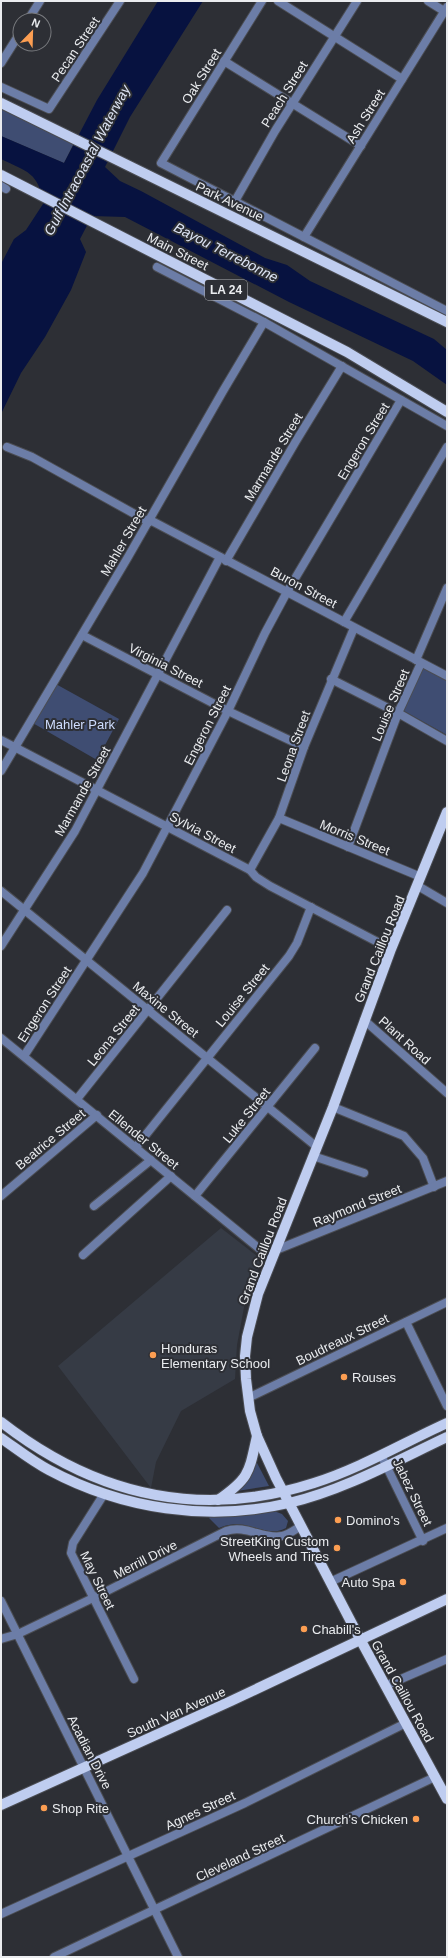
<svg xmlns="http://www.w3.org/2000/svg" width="448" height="1958" viewBox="0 0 448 1958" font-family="Arial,sans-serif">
  <rect width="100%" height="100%" fill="#2d2f35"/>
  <path fill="#363b45" d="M221,1228L262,1260L245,1302L237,1345L235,1379L181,1411L156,1462L151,1488L58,1366Z"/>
  <g fill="#3f4d72">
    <path d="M1,103L75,141L64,163L1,136Z"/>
    <path d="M422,667L447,680V735L404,711Z"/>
    <path d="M54,683L119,719L97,760L31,722Z"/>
    <path d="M256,1461L269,1486L237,1491Z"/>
    <path d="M274,1511L282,1514L288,1521L286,1528C265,1540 247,1515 219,1528L209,1518L210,1517Z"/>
  </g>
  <path fill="#071240" d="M158,1H203L130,117L105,167L120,181L141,191L265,258L287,265L310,281L434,339L447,350V385L413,361L289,302L125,217L92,216L80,239L86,252L71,290L45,337L21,373L1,414V264L14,239L26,230L43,204C39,172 27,172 1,159V136L64,163L97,100Z"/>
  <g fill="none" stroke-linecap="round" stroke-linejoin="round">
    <defs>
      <g id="minor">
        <path d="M262,1L161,163L447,311"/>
        <path d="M278,1L402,79"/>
        <path d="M428,1L444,11"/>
        <path d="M28,20L40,1"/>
        <path d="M224,61L361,146"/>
        <path d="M1,63L20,33"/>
        <path d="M1,87L49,109L120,1"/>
        <path d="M1,186L6,189"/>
        <path d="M235,201L275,131L357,1"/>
        <path d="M304,237L447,7"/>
        <path d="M157,267L264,322L447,426"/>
        <path d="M7,447L32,457L149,522"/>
        <path d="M150,520L447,676"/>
        <path d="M226,561L296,441L342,366"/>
        <path d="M344,622L447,447"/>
        <path d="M82,635L228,711L304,747"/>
        <path d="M416,660L447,588"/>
        <path d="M331,679L398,713L447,741"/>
        <path d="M1,740L250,870L256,877L270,886L391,949"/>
        <path d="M1,771L128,557L223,391L264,322"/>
        <path d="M279,818L421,877"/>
        <path d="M348,847L398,713L421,663"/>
        <path d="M250,870L279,818L304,747L354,628"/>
        <path d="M418,886L447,903"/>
        <path d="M1,891L317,1147"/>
        <path d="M1,946L75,831L220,557"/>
        <path d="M364,1020L447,1093"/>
        <path d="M1,1038L272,1259"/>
        <path d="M24,1056L143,873L228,711L265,633L287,592L401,400"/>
        <path d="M77,1099L227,910"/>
        <path d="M333,1107L404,1136L423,1158L434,1187"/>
        <path d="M136,1147L289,956L297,943L311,907"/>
        <path d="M313,1156L364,1173"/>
        <path d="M1,1196L97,1115"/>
        <path d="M195,1196L315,1048"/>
        <path d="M94,1206L151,1160"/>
        <path d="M276,1250L447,1181"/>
        <path d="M83,1255L171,1176"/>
        <path d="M406,1322L447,1406"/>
        <path d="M248,1398L447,1302"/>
        <path d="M381,1455L423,1541"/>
        <path d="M104,1494L73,1543L71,1553L134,1679"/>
        <path d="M330,1582L447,1528"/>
        <path d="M1,1601L178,1957"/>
        <path d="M1,1639L18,1634L93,1598L226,1531C246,1524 263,1540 282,1536C288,1535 296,1529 301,1526"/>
        <path d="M385,1686L447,1659"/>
        <path d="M1,1914L245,1803L406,1723"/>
        <path d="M54,1957L435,1777"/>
      </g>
      <g id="major">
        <path d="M1,103L447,322"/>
        <path d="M1,175L347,352L447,412"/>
        <path d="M447,812L391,949L333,1107L258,1294L247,1337L245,1356L246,1379L250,1411L257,1436L276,1478L360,1639L447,1799"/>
        <path d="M1,1422C96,1496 199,1520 314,1483C361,1468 403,1443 447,1423"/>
        <path d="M1,1438C17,1449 32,1461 49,1470C122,1509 208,1522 289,1503C344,1490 396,1461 447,1437"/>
        <path d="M218,1500C250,1478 249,1472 257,1436"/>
        <path d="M1,1805L231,1701L447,1599"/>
      </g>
    </defs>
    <use href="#minor" stroke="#4b4d53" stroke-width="10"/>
    <use href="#major" stroke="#4b4d53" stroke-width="12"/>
    <use href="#minor" stroke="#6c7da7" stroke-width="8"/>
    <use href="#major" stroke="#bfcdf0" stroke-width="10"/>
  </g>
  <g fill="#fc9e52" stroke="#2d2f35" stroke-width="1.5">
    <circle cx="153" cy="1355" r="4"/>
    <circle cx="344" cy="1377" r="4"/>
    <circle cx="338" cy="1520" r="4"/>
    <circle cx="337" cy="1548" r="4"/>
    <circle cx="403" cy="1582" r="4"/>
    <circle cx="304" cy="1629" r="4"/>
    <circle cx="44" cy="1808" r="4"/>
    <circle cx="416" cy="1819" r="4"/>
  </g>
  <g text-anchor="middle" stroke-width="4" stroke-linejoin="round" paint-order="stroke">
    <rect fill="#2d2f35" stroke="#b1b3b7" stroke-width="1" x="205" y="280" width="42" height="20" rx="3"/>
    <g font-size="12" font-weight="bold" fill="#eaecef">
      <text x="226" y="294">LA 24</text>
    </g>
    <g font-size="13" fill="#eaecef" stroke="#2d2f35">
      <text transform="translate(75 49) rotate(-56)" y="5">Pecan Street</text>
      <text transform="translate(201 76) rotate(-58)" y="5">Oak Street</text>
      <text transform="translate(284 94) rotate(-58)" y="5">Peach Street</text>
      <text transform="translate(365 116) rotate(-58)" y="5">Ash Street</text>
      <text transform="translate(230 201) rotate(26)" y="5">Park Avenue</text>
      <text transform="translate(178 251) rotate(27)" y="5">Main Street</text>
      <text transform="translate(363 441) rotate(-59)" y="5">Engeron Street</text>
      <text transform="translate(273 457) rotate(-59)" y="5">Marmande Street</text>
      <text transform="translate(123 541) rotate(-60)" y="5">Mahler Street</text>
      <text transform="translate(304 587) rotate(28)" y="5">Buron Street</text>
      <text transform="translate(166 665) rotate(27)" y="5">Virginia Street</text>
      <text transform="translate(390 705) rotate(-67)" y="5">Louise Street</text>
      <text transform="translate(207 725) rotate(-63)" y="5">Engeron Street</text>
      <text transform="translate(293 746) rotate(-70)" y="5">Leona Street</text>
      <text transform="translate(82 791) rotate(-61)" y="5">Marmande Street</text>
      <text transform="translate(203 832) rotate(28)" y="5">Sylvia Street</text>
      <text transform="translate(355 837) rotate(22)" y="5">Morris Street</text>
      <text transform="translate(379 949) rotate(-68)" y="5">Grand Caillou Road</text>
      <text transform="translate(242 995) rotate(-51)" y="5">Louise Street</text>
      <text transform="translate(44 1004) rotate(-57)" y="5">Engeron Street</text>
      <text transform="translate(166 1009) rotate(39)" y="5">Maxine Street</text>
      <text transform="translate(113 1035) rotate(-51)" y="5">Leona Street</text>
      <text transform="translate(405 1040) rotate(42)" y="5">Plant Road</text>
      <text transform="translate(246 1115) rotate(-51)" y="5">Luke Street</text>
      <text transform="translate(50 1139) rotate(-40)" y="5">Beatrice Street</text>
      <text transform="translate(144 1139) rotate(39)" y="5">Ellender Street</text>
      <text transform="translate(357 1205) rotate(-22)" y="5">Raymond Street</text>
      <text transform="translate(262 1251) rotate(-69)" y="5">Grand Caillou Road</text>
      <text transform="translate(342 1339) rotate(-26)" y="5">Boudreaux Street</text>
      <text transform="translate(413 1492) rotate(64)" y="5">Jabez Street</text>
      <text transform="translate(145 1559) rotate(-27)" y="5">Merrill Drive</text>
      <text transform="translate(98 1580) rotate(64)" y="5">May Street</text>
      <text transform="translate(403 1691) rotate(61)" y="5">Grand Caillou Road</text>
      <text transform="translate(176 1712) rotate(-24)" y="5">South Van Avenue</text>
      <text transform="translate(90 1752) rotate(63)" y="5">Acadian Drive</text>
      <text transform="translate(200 1810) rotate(-25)" y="5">Agnes Street</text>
      <text transform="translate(240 1857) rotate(-25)" y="5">Cleveland Street</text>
    </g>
    <g font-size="13" fill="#cfddfe" stroke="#2d2f35">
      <text x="80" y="729">Mahler Park</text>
    </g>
    <g font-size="13" fill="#eaecef" stroke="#2d2f35" text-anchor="start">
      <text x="161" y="1353">Honduras<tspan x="161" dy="15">Elementary School</tspan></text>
      <text x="352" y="1382">Rouses</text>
      <text x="346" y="1525">Domino's</text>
      <text x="329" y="1546" text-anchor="end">StreetKing Custom<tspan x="329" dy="15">Wheels and Tires</tspan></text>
      <text x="395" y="1587" text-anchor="end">Auto Spa</text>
      <text x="312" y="1634">Chabill's</text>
      <text x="52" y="1813">Shop Rite</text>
      <text x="408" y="1824" text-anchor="end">Church's Chicken</text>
    </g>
    <g font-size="14" font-style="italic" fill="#dde4f4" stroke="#2d2f35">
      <text transform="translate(87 160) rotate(-62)" y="5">Gulf Intracoastal Waterway</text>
      <text transform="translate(226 252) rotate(27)" y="5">Bayou Terrebonne</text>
    </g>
  </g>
  <rect width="448" height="1958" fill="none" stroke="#eaecef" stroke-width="4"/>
  <g transform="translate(32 32) rotate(23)"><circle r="19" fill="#2d2f35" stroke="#797b7f"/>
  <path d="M0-3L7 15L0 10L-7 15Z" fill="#fc9e52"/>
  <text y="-6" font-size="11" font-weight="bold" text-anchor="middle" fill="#eaecef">N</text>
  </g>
</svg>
